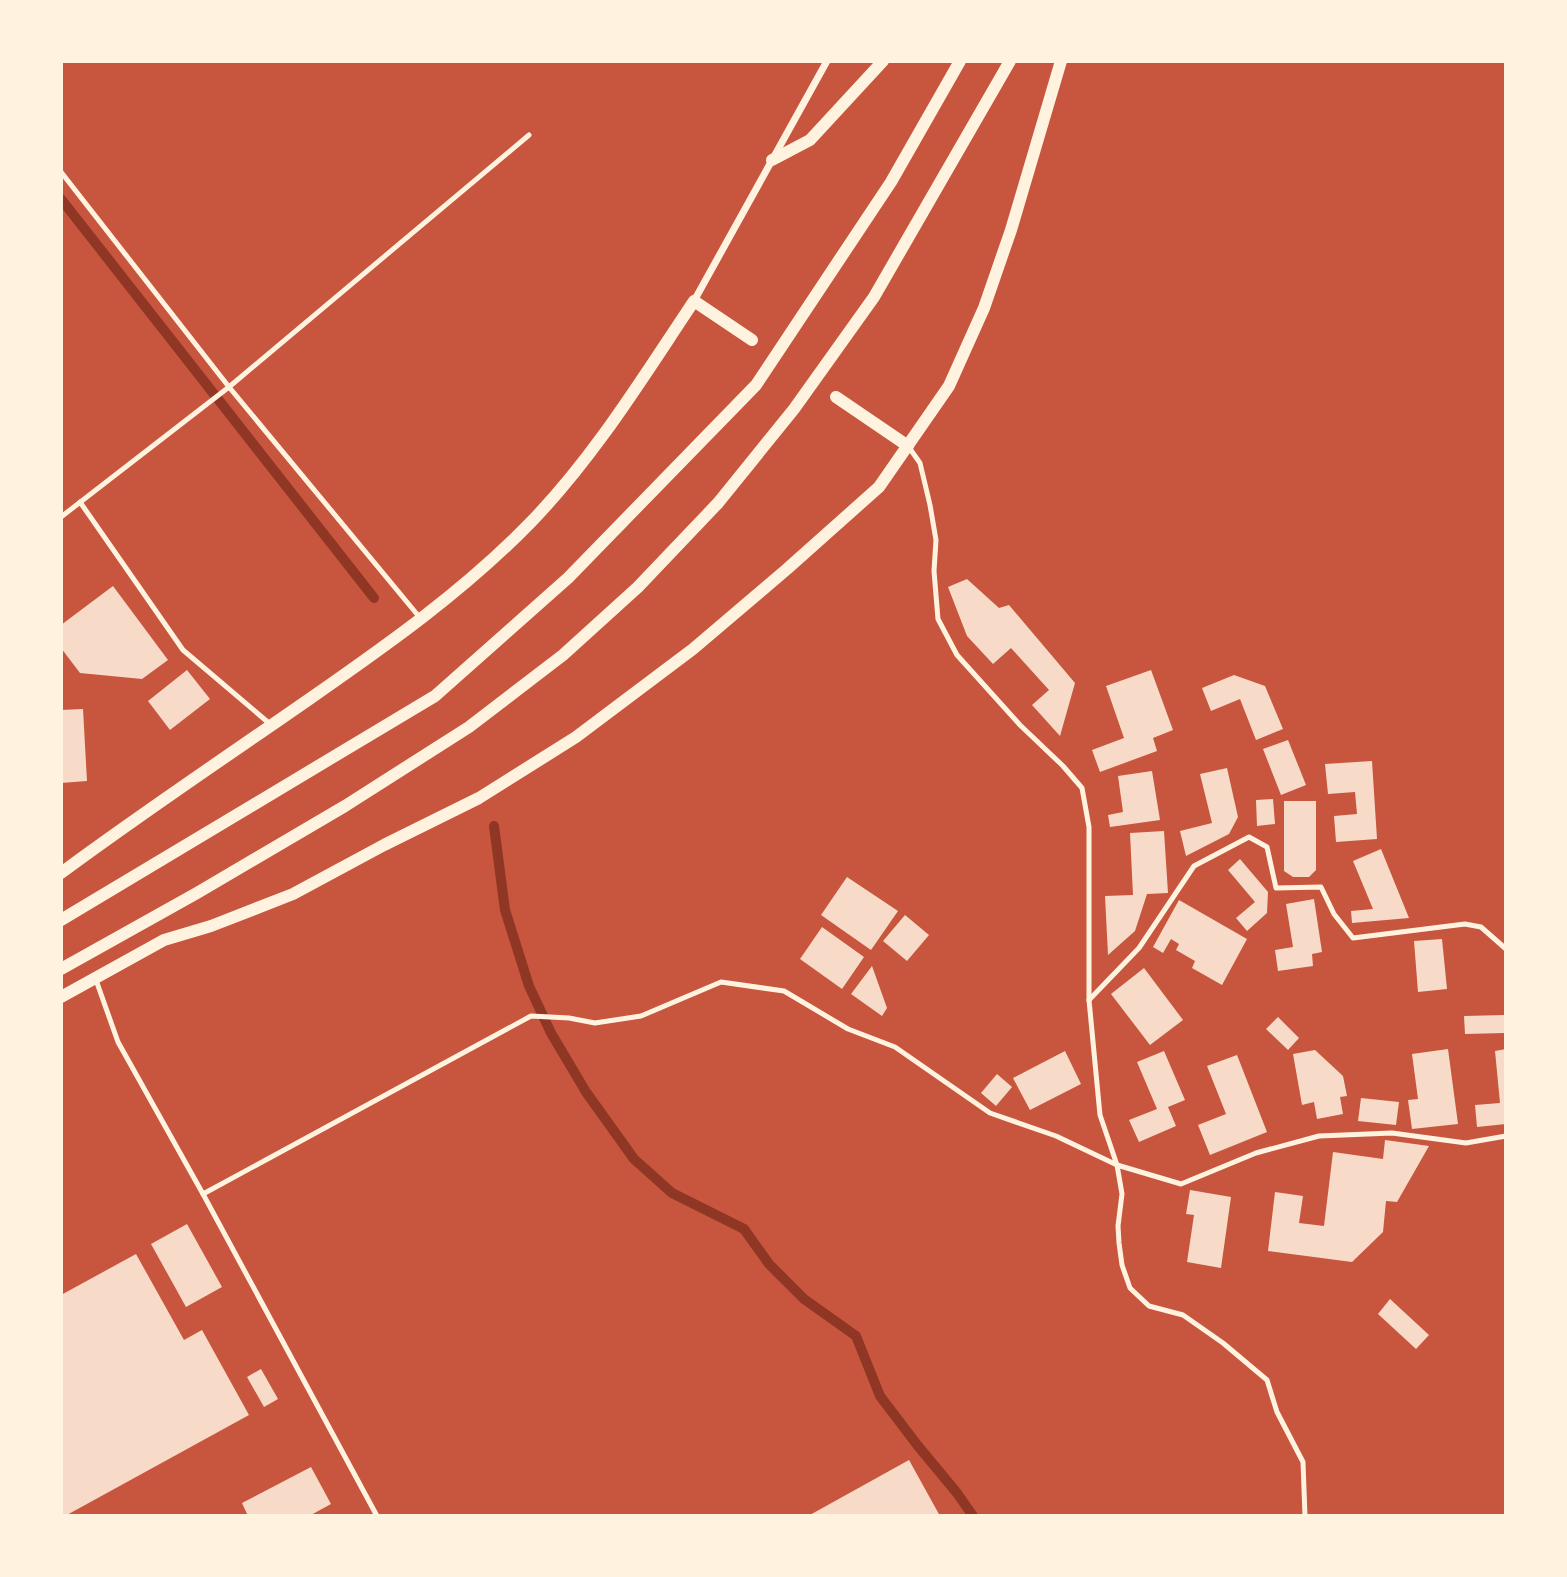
<svg xmlns="http://www.w3.org/2000/svg" width="1567" height="1577" viewBox="0 0 1567 1577" font-family="Quicksand,sans-serif">
  <rect width="100%" height="100%" fill="#c8553d"/>
  <g fill="none" stroke-linecap="round" stroke-linejoin="round">
    <g stroke="#8f3625" stroke-width="10">
      <path d="M61,199L374,598"/>
      <path d="M494,826L505,910L529,986L551,1033L586,1092L634,1159L672,1193L744,1229L769,1264L804,1299L856,1336L880,1396L918,1446L957,1493L973,1516"/>
    </g>
  </g>
  <g fill="#f7dbc8">
    <path d="M967,579L999,608L1009,605L1075,683L1060,736L1032,705L1049,690L1011,648L993,664L967,636L948,587Z"/>
    <path d="M113,586L168,660L142,679L80,673L61,648V625Z"/>
    <path d="M187,670L210,699L170,730L148,701Z"/>
    <path d="M1151,670L1173,730L1153,738L1157,751L1100,772L1092,750L1124,738L1106,686Z"/>
    <path d="M1234,675L1265,686L1283,729L1256,740L1240,699L1211,711L1202,688Z"/>
    <path d="M83,709L87,781L61,783V710Z"/>
    <path d="M1288,740L1306,785L1281,795L1263,749Z"/>
    <path d="M1372,761L1377,839L1336,842L1334,816L1357,814L1355,792L1328,794L1325,764Z"/>
    <path d="M1227,768L1238,817L1229,834L1186,856L1180,831L1212,823L1200,774Z"/>
    <path d="M1152,771L1160,820L1110,827L1108,815L1123,812L1118,776Z"/>
    <path d="M1273,799L1275,824L1257,826L1256,800Z"/>
    <path d="M1284,801H1316V870L1309,877H1293L1284,871Z"/>
    <path d="M1164,831L1168,893L1147,894L1135,931L1108,955L1105,896L1133,895L1130,833Z"/>
    <path d="M1381,849L1409,918L1352,923L1351,911L1373,909L1353,861Z"/>
    <path d="M1240,859L1268,892L1267,913L1247,931L1236,918L1255,902L1228,870Z"/>
    <path d="M847,877L898,911L871,950L821,915Z"/>
    <path d="M1314,899L1322,952L1312,954L1313,966L1278,971L1275,950L1293,947L1286,904Z"/>
    <path d="M1179,900L1247,939L1222,985L1192,968L1195,961L1176,950L1179,944L1171,939L1163,953L1153,947Z"/>
    <path d="M905,915L929,935L907,961L883,941Z"/>
    <path d="M822,927L864,957L842,989L800,959Z"/>
    <path d="M1442,939L1447,989L1418,992L1414,941Z"/>
    <path d="M872,966L887,1008L882,1016L851,994Z"/>
    <path d="M1144,968L1183,1020L1150,1045L1111,994Z"/>
    <path d="M1504,1015L1505,1033L1465,1034L1464,1016Z"/>
    <path d="M1278,1017L1299,1038L1288,1050L1266,1029Z"/>
    <path d="M1448,1049L1458,1124L1412,1129L1408,1100L1418,1099L1412,1054Z"/>
    <path d="M1506,1049V1124L1477,1127L1475,1105L1500,1103L1495,1051Z"/>
    <path d="M1315,1050L1343,1076L1347,1096L1340,1097L1343,1114L1317,1119L1314,1102L1302,1105L1293,1054Z"/>
    <path d="M1065,1051L1081,1084L1030,1110L1013,1078Z"/>
    <path d="M1164,1051L1185,1100L1168,1107L1176,1126L1139,1142L1129,1120L1157,1109L1137,1062Z"/>
    <path d="M1237,1055L1267,1132L1210,1155L1198,1125L1226,1114L1207,1066Z"/>
    <path d="M997,1074L1012,1087L996,1106L981,1093Z"/>
    <path d="M1361,1098L1399,1102L1396,1125L1358,1121Z"/>
    <path d="M1385,1140L1429,1146L1397,1202L1386,1201L1383,1232L1352,1262L1268,1251L1275,1192L1303,1196L1299,1223L1324,1226L1333,1152L1383,1159Z"/>
    <path d="M1190,1190L1231,1197L1221,1268L1187,1262L1194,1215L1186,1214Z"/>
    <path d="M187,1224L222,1287L186,1307L151,1244Z"/>
    <path d="M136,1254L184,1340L202,1330L249,1415L65,1516H61V1295Z"/>
    <path d="M1390,1299L1429,1335L1416,1349L1378,1314Z"/>
    <path d="M261,1369L278,1399L264,1407L247,1377Z"/>
    <path d="M909,1460L940,1516H808Z"/>
    <path d="M311,1467L331,1504L309,1516H248L242,1503Z"/>
  </g>
  <g fill="none" stroke-linecap="round" stroke-linejoin="round">
    <g stroke="#fff3e0" stroke-width="5">
      <path d="M61,172L229,387L421,619"/>
      <path d="M908,446L920,463L930,505L936,540L934,571L938,619L957,655L1020,725L1063,766L1082,788L1089,827V1000L1100,1115L1117,1165L1122,1194L1118,1226L1119,1243L1122,1265L1130,1288L1149,1306L1183,1315L1223,1343L1267,1380L1277,1412L1303,1462L1305,1516"/>
      <path d="M80,502L183,650L270,724"/>
      <path d="M61,517L229,387L529,135"/>
      <path d="M96,980L118,1042L203,1194L377,1516"/>
      <path d="M1089,1000L1139,948L1194,866L1249,837L1267,847L1276,888L1321,887L1334,914L1353,938L1465,924L1481,927L1506,949"/>
      <path d="M203,1194L531,1016L569,1018L595,1023L641,1016L721,982L784,991L848,1029L895,1047L990,1113L1056,1136L1117,1165L1181,1184L1256,1153L1319,1136L1392,1133L1466,1143L1506,1136"/>
    </g>
    <path stroke="#fff3e0" stroke-width="7" d="M694,301L827,61"/>
    <g stroke="#fff3e0" stroke-width="12">
      <path d="M772,160L810,140L883,61"/>
      <path d="M836,397L908,446"/>
      <path d="M61,873C142,813 226,757 308,700C387,645 464,591 531,522C595,456 643,377 694,301L752,340"/>
      <path d="M61,920L435,696L568,578L756,385L891,182L960,61"/>
      <path d="M61,969L197,893L345,806L469,727L563,655L638,587L718,503L794,409L874,297L1010,61"/>
      <path d="M61,997L164,940L211,926L293,894L384,845L479,798L576,737L693,649L787,569L879,487L949,386L984,308L1011,230L1061,61"/>
    </g>
  </g>
  <rect width="1567" height="1577" fill="none" stroke="#fff3e0" stroke-width="126"/>
</svg>
